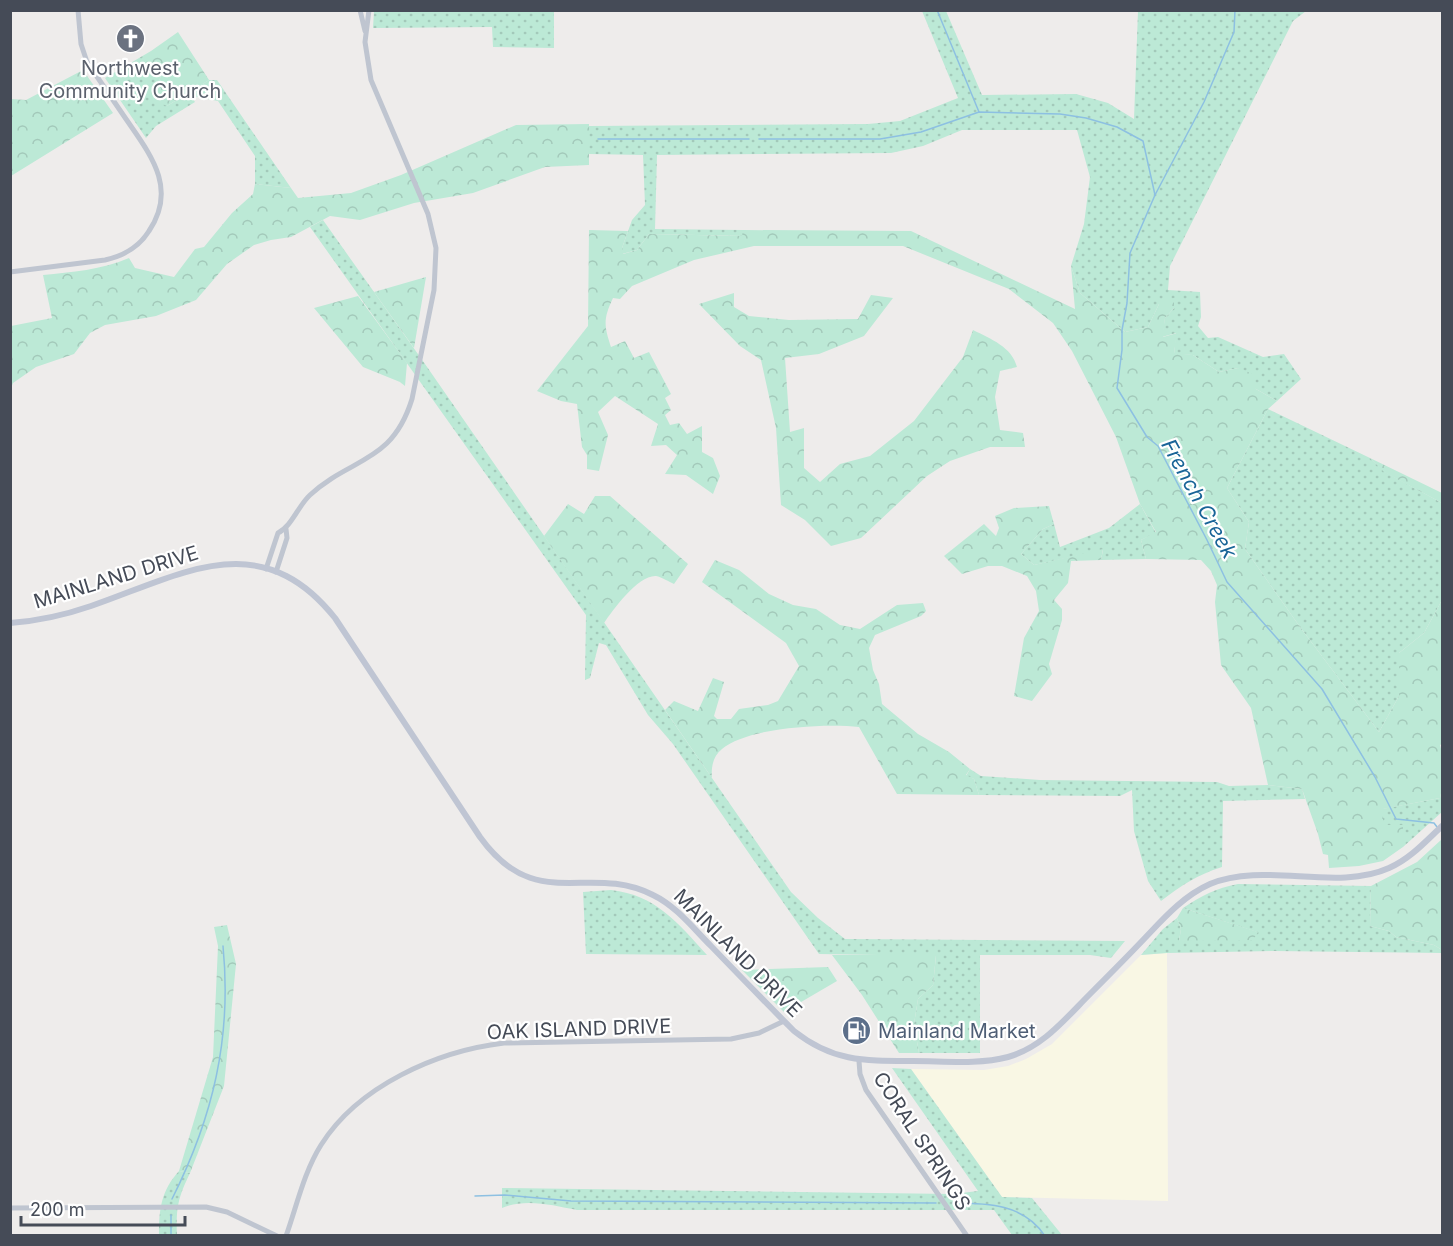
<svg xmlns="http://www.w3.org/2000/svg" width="1453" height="1246" viewBox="0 0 1453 1246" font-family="Inter,sans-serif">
  <defs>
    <pattern id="grass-dots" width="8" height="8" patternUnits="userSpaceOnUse" patternTransform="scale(1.5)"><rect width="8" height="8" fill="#bce9d6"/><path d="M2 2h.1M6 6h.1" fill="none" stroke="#a3c9ba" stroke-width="1.8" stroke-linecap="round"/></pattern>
    <pattern id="forest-crowns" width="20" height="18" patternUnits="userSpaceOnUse" patternTransform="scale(1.5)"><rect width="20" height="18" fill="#bce9d6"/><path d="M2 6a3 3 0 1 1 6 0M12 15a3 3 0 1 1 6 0" fill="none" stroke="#a3c9ba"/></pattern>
  </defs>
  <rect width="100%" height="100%" fill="#eeeceb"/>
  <path fill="#f9f7e4" d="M1167,953L1168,1201L1002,1197L911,1069L984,1070L1008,1066L1026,1059L1052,1044L1141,955Z"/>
  <g fill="url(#grass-dots)">
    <path d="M374,11H554V48L493,47L492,27L373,28Z"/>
    <path d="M922,11H946L982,95L1076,94L1108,103L1134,119L1138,11H1306L1293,21L1170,266L1168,290L1200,292L1201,317L1198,326L1208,338L1218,337L1263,357L1284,354L1301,379L1277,401L1256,389L1238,368L1219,372L1193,355L1174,354L1176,333L1162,337L1165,318L1174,308L1159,304L1148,327L1125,332L1080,293L1071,266L1084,224L1090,177L1077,130H962L923,146L891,153L657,155L655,229L743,230V236L649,234L637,250L622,254V248L632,220L645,205L643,155L589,154V126L868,124L900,121L958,98Z"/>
    <path d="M151,51V68L164,71L157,84L167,106L209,80H217L291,188L255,184V156L218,101L208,99L205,93L193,99L195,102L156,126L146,138L105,78Z"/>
    <path d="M323,220L425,364L791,892L818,918L845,939L1125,941L1111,958L1090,955H980V1053H919L914,1024L918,999L933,985L936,956L819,954L673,744L648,715L606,645L599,643L590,678L585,680L586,615L310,227Z"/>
    <path d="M1268,409L1370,458L1385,472L1442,503V600L1424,633L1399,653V696L1379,732L1300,627L1245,549L1249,522L1227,488Z"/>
    <path d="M1140,504L1156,533L1141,540L1146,559L1101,560L1103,550L1034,565L1021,554L1043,529L1054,524L1060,547L1109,528Z"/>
    <path d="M970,769L981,776L1040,780L1217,782L1229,786L1268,785L1302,789L1305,799L1223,801L1222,867C1197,875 1182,885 1161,901L1148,881L1134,831L1132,790L1120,796L979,795L974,779L966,776Z"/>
    <path d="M1442,788V812L1403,847V826L1382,825V809L1440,798Z"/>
    <path d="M1238,884L1371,886L1370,926L1389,931L1396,937L1434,945L1442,950V953L1274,951L1167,953L1141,955L1163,929L1177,918L1181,929L1179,941L1257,932L1183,908C1201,896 1216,888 1238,884Z"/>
    <path d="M611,890C656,895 678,923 707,955L586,954L583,892Z"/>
    <path d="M892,1068L911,1069L1002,1197L1032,1198L1062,1235H1012L994,1210H577C552,1205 525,1198 502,1208V1188L953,1194L978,1191Z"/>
    <path d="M179,1171L190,1173C178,1198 176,1207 177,1235H159C159,1209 161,1191 179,1171Z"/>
  </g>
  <g fill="url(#forest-crowns)">
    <path d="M178,32L209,80L167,106L160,103L155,93L157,84L164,71L151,69V51Z"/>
    <path d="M83,70L113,113L11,176V99L26,100Z"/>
    <path d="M589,124V165L545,167L473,193L414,203L360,220L330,216L291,237L271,240L254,245L227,264L196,300L156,316L105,325L90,333L74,354L36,367L13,383L11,388V326L52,318L43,275C71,272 102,270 129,258L135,268L174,277L195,249L204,247L232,213L253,194L255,184L291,188L298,198L351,193L401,175L516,125Z"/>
    <path d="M589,230L628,231L622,248L623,254L637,250L649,234L742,236L743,230L911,231L1075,309L1071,266L1080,293L1125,332L1148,327L1159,304L1174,298V308L1165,318L1163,337L1177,333L1174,353L1193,355L1219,372L1238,368L1253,374L1256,389L1277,401L1268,409L1227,488L1249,522L1245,549L1300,627L1379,732L1399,696V653L1424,633L1442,600V744L1440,745C1445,761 1444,782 1440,798L1383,809V825H1403V847L1383,861L1359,866L1329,868L1328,855L1323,854L1318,834L1302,789L1268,785L1251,708L1221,665L1215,602L1217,585L1211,571L1201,560L1146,559L1141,540L1156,532L1140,504L1116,437L1072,351L1053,323L1009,289L903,246H754L694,260L632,286L620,299L613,298C603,319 604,326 611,347L625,341L634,358L649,352L671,394L665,398L671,410L665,415L670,425L679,423L687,434L702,426V452L713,458L720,476L713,494L686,475L665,474L677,455L666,445L651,446L658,424L615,396L598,412L608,435L599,471L587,469V455L582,447L577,404L561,401L537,391L588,326Z"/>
    <path d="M426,277L414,348L374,292Z"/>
    <path d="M734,293V307L749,316L789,320L858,319L871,295L893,298L864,336L819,354L785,358L790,432L804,428V468L820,482L840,464L870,456L914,421L963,357L973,330C991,339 1012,347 1017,367L1000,371L995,397L1000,430L1023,433L1025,447H990L950,461L927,476L861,538L831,546L805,520L781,505L776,428L761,360L740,346L699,304Z"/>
    <path d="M358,296L407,363L405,386L400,382L363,367L314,308Z"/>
    <path d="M1370,458L1442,493V503L1384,472Z"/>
    <path d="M595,496H610L688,564L674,584C669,582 662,577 656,576C638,575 613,610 604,623L544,536L568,504L584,514Z"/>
    <path d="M1049,506L1054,524L1043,529L1021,554L1034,565L1103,549L1101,560L1071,561L1068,583L1054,600L1062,609V620L1049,664L1052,674L1032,701L1014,696L1024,638L1039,611L1036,591L1027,576L1002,566H988L962,574L944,556L984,524L996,536L999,528L995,516L1014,508Z"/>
    <path d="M715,560L739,570L769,594L793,605L816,609L840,625L860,629L897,605L923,603L926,611L921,616L875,635L869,648L873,670L879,684L882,704L918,734L949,752L970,769L966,775L974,779L979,795L897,794L859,727C827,723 748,727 722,749C713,756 711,767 712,778L665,710L674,701L698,711L713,678L724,682L714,716L717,719H731L739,709L768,705L778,701L799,666L786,643L702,582Z"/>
    <path d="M1442,839V950L1434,945L1396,937L1389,931L1370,926L1371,886L1417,862Z"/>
    <path d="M1183,908L1258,932L1253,940L1179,941L1181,929L1177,918Z"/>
    <path d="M227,925L236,964L224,1086L190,1173L179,1171L213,1057L218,946L214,927Z"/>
    <path d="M832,955H936L933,985L918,999L914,1024L919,1053H899L862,995Z"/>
    <path d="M828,967L837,981L784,1012L742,970Z"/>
  </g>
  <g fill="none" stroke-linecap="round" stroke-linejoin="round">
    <g stroke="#8dc0e2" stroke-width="1.5">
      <path d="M937,10L979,112"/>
      <path d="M1235,10L1234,32L1204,102L1155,195L1130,253L1127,303L1122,330V350L1117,388L1147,437L1158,446L1207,540L1227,582L1322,689L1375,777L1396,819L1434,823L1437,827"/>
      <path d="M598,139H749"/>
      <path d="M759,139H880L921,132L979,112L1060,114L1086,118L1117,127L1143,141L1155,195"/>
      <path d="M475,1196L505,1195L571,1201L936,1203"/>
      <path d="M172,1199C213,1117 232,1038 223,946"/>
      <path d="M953,1203C988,1203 1024,1204 1045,1236"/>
      <path d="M171,1215V1236"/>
    </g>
    <g stroke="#bfc5d0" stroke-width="5">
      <path d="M360,10L365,31"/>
      <path d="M10,272L105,260C123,256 139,247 149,231C178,188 150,154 126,119C113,100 100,81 87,62L81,44L78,10"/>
      <path d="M266,569L278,533C292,526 298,506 310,495C351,457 392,464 412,399L434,290L436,248L428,214L371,80L365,42L369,10"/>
      <path d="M276,572L287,538L286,529"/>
      <path d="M859,1061L860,1074L866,1090L967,1236"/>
      <path d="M10,1208L206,1207L227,1212L277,1236"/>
      <path d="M286,1236C297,1205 304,1172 321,1145C358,1086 437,1051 504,1043L731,1039L759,1033L784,1021"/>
    </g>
    <path stroke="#bfc5d3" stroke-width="6" d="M10,623C38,621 65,615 91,606C181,575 260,524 335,618L480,837C536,915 588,862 653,895C676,906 693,928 711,946C738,974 766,1003 794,1031C833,1062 865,1061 913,1061C944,1061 978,1065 1008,1057C1043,1047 1065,1019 1090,994C1108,976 1126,958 1144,939C1163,919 1183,896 1210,884C1264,861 1336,892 1389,868C1410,859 1426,841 1442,826"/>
  </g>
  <defs>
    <symbol id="church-disc" viewBox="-11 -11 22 22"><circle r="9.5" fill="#6b7280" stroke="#fff"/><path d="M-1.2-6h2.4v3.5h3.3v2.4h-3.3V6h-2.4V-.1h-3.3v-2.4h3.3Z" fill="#fff"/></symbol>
    <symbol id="fuel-disc" viewBox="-11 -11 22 22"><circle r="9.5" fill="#5c6f8a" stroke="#fff"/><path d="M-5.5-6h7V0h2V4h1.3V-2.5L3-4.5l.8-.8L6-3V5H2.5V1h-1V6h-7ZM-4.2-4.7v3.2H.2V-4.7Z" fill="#fff"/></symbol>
  </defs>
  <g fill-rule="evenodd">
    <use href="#church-disc" x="114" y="22" width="33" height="33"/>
    <use href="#fuel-disc" x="840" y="1014" width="33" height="33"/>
  </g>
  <g text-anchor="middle" stroke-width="4.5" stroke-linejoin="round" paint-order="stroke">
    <g font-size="20" fill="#5b616d" stroke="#fff">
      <text x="130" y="75">Northwest<tspan x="130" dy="23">Community Church</tspan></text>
    </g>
    <g font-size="20" fill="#454b57" stroke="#fff">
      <text transform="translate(116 577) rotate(-17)" y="7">MAINLAND DRIVE</text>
      <text transform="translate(738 953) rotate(45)" y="7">MAINLAND DRIVE</text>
      <text transform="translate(579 1029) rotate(-2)" y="7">OAK ISLAND DRIVE</text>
      <text transform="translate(922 1141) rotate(57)" y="7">CORAL SPRINGS</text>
    </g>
    <g font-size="20" fill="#4e5e75" stroke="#fff" text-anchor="start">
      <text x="878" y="1038">Mainland Market</text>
    </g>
    <g font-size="21" font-style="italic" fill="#186497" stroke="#fff">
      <text transform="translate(1199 499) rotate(61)" y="7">French Creek</text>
    </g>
  </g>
  <rect width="1453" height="1246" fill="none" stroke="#454b57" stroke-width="24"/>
  <path d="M21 1216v9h164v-9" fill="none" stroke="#454b57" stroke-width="3"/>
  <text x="30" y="1216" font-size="18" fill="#454b57" stroke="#ffffff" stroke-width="4.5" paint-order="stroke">200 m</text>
</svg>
